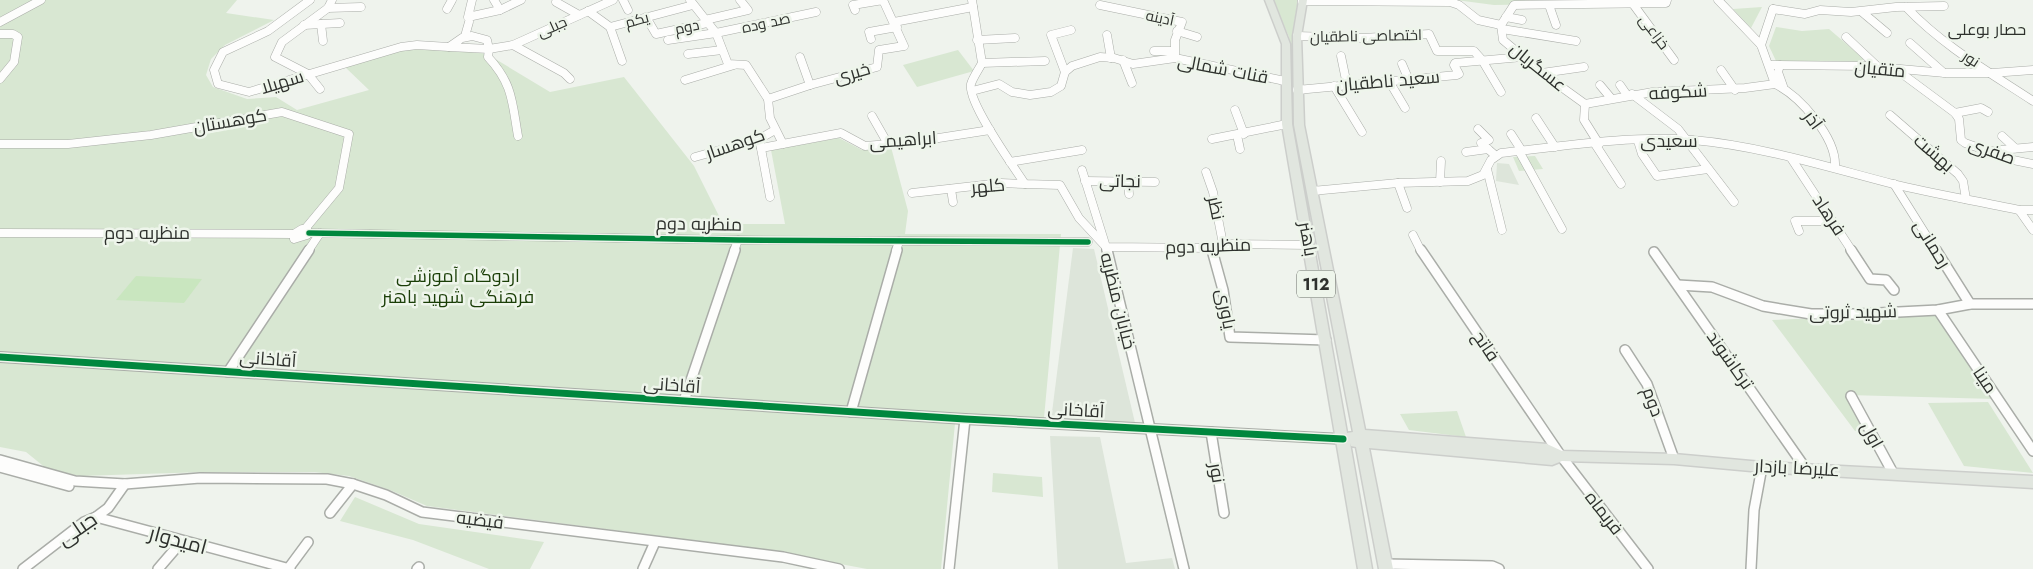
<svg xmlns="http://www.w3.org/2000/svg" width="2033" height="569" viewBox="0 0 2033 569" font-family="Jost,Cairo,sans-serif">
  <rect width="100%" height="100%" fill="#eff3ed"/>
  <g fill="#dde5da">
    <path d="M1497,163L1509,164L1519,185L1496,181Z"/>
    <path d="M1073,248L1094,249L1136,427L1051,420Z"/>
    <path d="M1050,436L1100,437L1126,563L1172,558L1175,569H1058Z"/>
  </g>
  <g fill="#d8e7d2">
    <path d="M0,0H237L226,13L274,20L225,45L211,59L206,75L213,87L247,99L276,97L297,110L369,90L345,67L419,45L487,54L550,92L624,77L694,166L723,224H785L771,150L839,138L862,150L891,147L908,211L905,234H1061L1044,418L956,413L941,569H867L761,549L427,506L390,490L349,476L315,472H205L80,476L47,469L26,452L0,447Z"/>
    <path d="M1273,0H1298L1294,23L1291,56L1289,37Z"/>
    <path d="M1456,0H1662L1661,2L1494,5Z"/>
    <path d="M1762,7L1751,28L1733,9Z"/>
    <path d="M1776,27L1802,31L1829,29L1864,59L1860,62L1776,61L1769,46Z"/>
    <path d="M958,50L974,71L917,87L903,65Z"/>
    <path d="M1535,156L1543,169L1519,171L1513,157Z"/>
    <path d="M1936,313L1995,399L1848,395L1867,432L1855,431L1772,320Z"/>
    <path d="M1988,402L2033,473L1964,466L1928,403Z"/>
    <path d="M1457,411L1466,437L1409,430L1400,414Z"/>
    <path d="M993,473L1042,477L1043,497L992,492Z"/>
    <path d="M355,497L419,524L544,542L530,569H489L413,540L340,521Z"/>
  </g>
  <path fill="#c9e6bf" d="M136,276L202,279L184,303L116,300Z"/>
  <g fill="none" stroke-linecap="round" stroke-linejoin="round">
    <defs>
      <g id="minor-far1">
        <path d="M310,0L268,31L223,52L214,70L218,84L249,92L401,47L417,45L449,47"/>
        <path d="M472,0L468,17L500,10L521,0"/>
        <path d="M494,0L500,10"/>
        <path d="M623,0L628,10"/>
        <path d="M690,0L716,33L728,64L746,65L768,99L770,118L783,144"/>
        <path d="M972,0L982,63"/>
        <path d="M1302,1L1450,2L1459,5L1478,20L1501,25"/>
        <path d="M556,2L579,15"/>
        <path d="M1633,4L1674,60"/>
        <path d="M1100,5L1182,22L1175,40V58"/>
        <path d="M1549,5L1556,25"/>
        <path d="M1906,7C1943,46 1989,72 2033,101"/>
        <path d="M328,8L361,7"/>
        <path d="M447,9L452,0"/>
        <path d="M1773,9L1805,14L1820,10L1851,12L1896,7L1944,6"/>
        <path d="M588,11L610,27L622,61"/>
        <path d="M1862,12L1887,33"/>
        <path d="M646,17L656,34L707,23"/>
        <path d="M1506,17L1522,20"/>
        <path d="M705,20L748,10L740,0"/>
        <path d="M0,22L41,0"/>
        <path d="M894,22L973,7"/>
        <path d="M321,24L323,41"/>
        <path d="M304,25L340,23"/>
        <path d="M1501,25L1514,5L1666,3L1667,0"/>
        <path d="M1501,25L1503,40L1542,73L1585,104"/>
        <path d="M610,27L693,5"/>
        <path d="M1502,29L1576,41"/>
        <path d="M1177,31L1197,37"/>
        <path d="M0,34H13L18,37L14,62L0,79"/>
        <path d="M1107,35L1111,58"/>
        <path d="M465,36L469,22"/>
        <path d="M472,36L487,40L489,49L449,47L462,38Z"/>
        <path d="M1297,36L1363,38L1429,34L1437,51H1474L1482,60L1501,92"/>
        <path d="M1846,37L1879,68"/>
        <path d="M871,39L869,32L897,27"/>
        <path d="M668,40L716,33L816,12"/>
        <path d="M977,40L1015,38"/>
        <path d="M1910,43L1944,73"/>
        <path d="M513,45L564,73L570,79"/>
        <path d="M1761,45L1773,9"/>
        <path d="M1154,51H1173"/>
        <path d="M688,54L722,50"/>
        <path d="M1341,56L1347,85"/>
        <path d="M800,57L810,85"/>
        <path d="M1123,60L1132,83"/>
        <path d="M982,63C979,69 973,77 971,84C967,102 1014,167 1025,184L1060,185L1079,218L1106,247L1107,251"/>
        <path d="M982,63L1045,61"/>
        <path d="M1402,64L1408,78"/>
        <path d="M1769,65L1867,66L1945,73H1992L2033,70"/>
        <path d="M1780,65L1778,72L1783,86"/>
        <path d="M1721,70L1735,90"/>
        <path d="M1897,70L1955,113L1959,119L1961,140L1965,143L2013,160L2033,164"/>
        <path d="M1065,72L1051,35L1071,30"/>
        <path d="M1542,73L1584,67"/>
        <path d="M685,80L734,65"/>
        <path d="M1389,81L1405,108"/>
        <path d="M1775,84C1800,96 1837,138 1835,167"/>
        <path d="M1600,85L1610,97"/>
        <path d="M1620,85L1627,95"/>
        <path d="M1334,86L1362,132"/>
        <path d="M320,89L308,74L275,57L282,42L328,8L332,0"/>
        <path d="M1297,90L1457,75L1459,74L1454,65L1455,63L1522,57"/>
        <path d="M972,91L999,84L1012,92L1030,95L1051,92L1061,86L1065,72L1072,66L1100,57L1114,58L1133,64L1175,58L1285,81"/>
        <path d="M1632,94L1678,129L1734,202"/>
        <path d="M768,99L810,85L877,67L879,50L904,46L883,0L853,5L855,10"/>
        <path d="M1585,104L1653,92L1745,88L1775,84L1761,45L1718,0"/>
        <path d="M1585,104L1584,120L1599,144"/>
        <path d="M1235,110L1244,134"/>
        <path d="M1955,113L1981,108L1988,112"/>
        <path d="M1890,115L1958,174L1963,181L1966,199"/>
        <path d="M872,116L888,144"/>
        <path d="M1536,118L1555,147"/>
        <path d="M1478,129L1489,140L1481,143L1496,156"/>
        <path d="M1511,134L1522,151"/>
        <path d="M1237,135L1240,149"/>
        <path d="M518,136C512,102 513,84 488,57L489,49L513,45L613,0"/>
        <path d="M2002,136L2015,148"/>
        <path d="M1212,139L1287,124"/>
        <path d="M1638,141L1642,154L1657,176L1708,169"/>
        <path d="M760,143L770,197"/>
        <path d="M0,144H68L151,135L282,112L349,134L339,188L305,229"/>
        <path d="M1595,144L1621,184"/>
        <path d="M761,148L841,133L865,146L913,142L990,130"/>
        <path d="M1519,151L1562,229"/>
        <path d="M1990,151L2033,147"/>
        <path d="M1466,152L1488,149"/>
        <path d="M695,157L759,139L775,130"/>
        <path d="M1791,158L1852,251"/>
        <path d="M1010,162L1082,150"/>
        <path d="M1487,169L1502,230"/>
        <path d="M1082,170L1106,247L1212,248L1223,244L1309,245"/>
        <path d="M1206,172L1213,192L1223,244"/>
        <path d="M1085,181L1155,182"/>
        <path d="M1128,182L1129,194"/>
        <path d="M1440,182L1441,161"/>
        <path d="M1398,183L1407,208"/>
        <path d="M1894,184L1936,251"/>
        <path d="M951,189L953,202"/>
        <path d="M1312,191L1398,183L1468,181L1483,175L1491,160L1501,153C1562,146 1633,135 1693,140C1761,146 1827,167 1893,184C1934,194 1977,201 2019,210H2033"/>
        <path d="M912,193L1001,183L1025,184"/>
        <path d="M2019,210L2033,230"/>
        <path d="M302,229H307V235L294,239V234Z"/>
        <path d="M1799,231L1795,221H1833"/>
        <path d="M0,233L294,234"/>
        <path d="M309,233L738,240L1088,242"/>
        <path d="M1413,235L1421,251"/>
        <path d="M1212,248L1213,251"/>
        <path d="M308,251L320,233"/>
        <path d="M734,251L738,240"/>
        <path d="M896,251L899,241"/>
      </g>
      <g id="minor">
        <path d="M1107,250L1184,569"/>
        <path d="M1212,250L1223,290L1230,337L1326,340"/>
        <path d="M1421,250L1561,456L1648,569"/>
        <path d="M1851,250L1870,279L1886,280L1894,290"/>
        <path d="M1936,250L1970,304"/>
        <path d="M1654,252L1806,469"/>
        <path d="M1678,285L1712,287L1763,306L1811,314H1859L1938,310L1970,304H2033"/>
        <path d="M1938,310L2033,451"/>
        <path d="M1625,350L1647,384L1674,459"/>
        <path d="M0,357L965,419L1343,439"/>
        <path d="M228,372L309,250"/>
        <path d="M1851,396L1893,473"/>
        <path d="M684,401L735,250"/>
        <path d="M851,412L897,250"/>
        <path d="M1211,432L1224,513"/>
        <path d="M0,460L75,481L125,484L200,478L327,479L353,484L386,495L422,512L783,557L839,569"/>
        <path d="M0,467L69,486"/>
        <path d="M330,513L353,484"/>
        <path d="M96,517L290,569"/>
        <path d="M1385,564L1492,566L1499,569"/>
        <path d="M23,569L84,522L96,517L108,508L125,484"/>
        <path d="M158,569L182,541"/>
        <path d="M288,569L308,542"/>
        <path d="M417,569L419,567"/>
        <path d="M643,569L655,542"/>
        <path d="M949,569L965,419"/>
        <path d="M1751,569L1754,510L1762,467"/>
      </g>
      <path id="major" d="M1265,0H1273L1290,44L1292,124L1347,433L1353,432L1294,125L1293,36L1299,0H1307L1301,36L1304,125L1365,430L1547,444L1562,451L1674,454L1762,462L2033,476V488L1762,472L1674,464L1562,461L1552,465L1369,448L1393,569H1379L1356,447L1351,446L1350,443L1372,569H1358L1282,124V44Z"/>
    </defs>
    <use href="#minor-far1" stroke="#aaada8" stroke-width="9"/>
    <use href="#minor" stroke="#aaada8" stroke-width="12"/>
    <use href="#major" stroke="#cccecb" stroke-width="3"/>
    <use href="#minor-far1" stroke="#fdfdfc" stroke-width="8"/>
    <use href="#minor" stroke="#fdfdfc" stroke-width="9"/>
    <use href="#major" fill="#e1e6df" fill-rule="evenodd"/>
    <defs>
      <path id="cycleway-far1" d="M309,233L738,240L1088,242"/>
      <path id="cycleway" d="M0,357L965,419L1343,439"/>
    </defs>
    <use href="#cycleway-far1" stroke="#eef5eb" stroke-width="8"/>
    <use href="#cycleway" stroke="#eef5eb" stroke-width="10"/>
    <use href="#cycleway-far1" stroke="#00873e" stroke-width="5.5"/>
    <use href="#cycleway" stroke="#00873e" stroke-width="7"/>
  </g>
  <g text-anchor="middle" stroke-width="5" stroke-linejoin="round" paint-order="stroke">
    <g font-size="15" fill="#2e312d" stroke="#eef5eb">
      <text transform="translate(1160 18) rotate(12)" y="5">آدینه</text>
      <text transform="translate(637 20) rotate(-15)" y="5">یکم</text>
      <text transform="translate(766 23) rotate(-12)" y="5">صد وده</text>
      <text transform="translate(552 27) rotate(-24)" y="5">جبلی</text>
      <text transform="translate(687 27) rotate(-12)" y="5">دوم</text>
      <text transform="translate(1654 32) rotate(53)" y="5">خزاعی</text>
      <text transform="translate(1366 36) rotate(-1)" y="5">اختصاصی ناطقیان</text>
      <text transform="translate(1971 59) rotate(33)" y="5">نور</text>
    </g>
    <g font-size="16" fill="#2e312d" stroke="#eef5eb">
      <text x="1987" y="35">حصار بوعلی</text>
    </g>
    <rect fill="#eef5eb" stroke="#686c66" stroke-width="1" x="1297" y="270.5" width="38" height="27" rx="4"/>
    <g font-size="16" font-weight="bold" fill="#2e312d">
      <text x="1316" y="290">112</text>
    </g>
    <g font-size="18" fill="#2e312d" stroke="#eef5eb">
      <text transform="translate(1538 67) rotate(39)" y="6">عسگریان</text>
      <text transform="translate(1223 69) rotate(11)" y="6">قنات شمالى</text>
      <text transform="translate(1880 69) rotate(5)" y="6">متقیان</text>
      <text transform="translate(852 73) rotate(-16)" y="6">خیری</text>
      <text transform="translate(1388 81) rotate(-5)" y="6">سعید ناطقیان</text>
      <text transform="translate(282 82) rotate(-17)" y="6">سهیلا</text>
      <text transform="translate(1678 92) rotate(-3)" y="6">شکوفه</text>
      <text transform="translate(1813 120) rotate(54)" y="6">آذر</text>
      <text transform="translate(230 121) rotate(-10)" y="6">کوهستان</text>
      <text transform="translate(903 140) rotate(-4)" y="6">ابراهیمی</text>
      <text x="1669" y="147">سعیدی</text>
      <text transform="translate(735 144) rotate(-19)" y="6">کوهسار</text>
      <text transform="translate(1992 151) rotate(20)" y="6">صفری</text>
      <text transform="translate(1934 153) rotate(41)" y="6">بهشت</text>
      <text transform="translate(1120 181) rotate(1)" y="6">نجاتی</text>
      <text transform="translate(988 186) rotate(-5)" y="6">کلهر</text>
      <text transform="translate(1216 208) rotate(78)" y="6">نظر</text>
      <text transform="translate(1829 215) rotate(57)" y="6">فرهاد</text>
      <text transform="translate(699 224) rotate(1)" y="6">منظریه دوم</text>
      <text x="147" y="239">منظریه دوم</text>
      <text transform="translate(1308 239) rotate(80)" y="6">باهنر</text>
      <text transform="translate(1932 244) rotate(58)" y="6">رحمانی</text>
      <text transform="translate(1208 246) rotate(-2)" y="6">منظریه دوم</text>
      <text transform="translate(1118 301) rotate(76)" y="6">خیابان منظریه</text>
      <text transform="translate(1226 309) rotate(79)" y="6">یاوری</text>
      <text transform="translate(1853 312) rotate(-1)" y="6">شهید ثروتی</text>
      <text transform="translate(1486 346) rotate(56)" y="6">فاتح</text>
      <text transform="translate(268 359) rotate(4)" y="6">آقاخانی</text>
      <text transform="translate(1730 360) rotate(55)" y="6">ترکاشوند</text>
      <text transform="translate(1985 380) rotate(56)" y="6">مینا</text>
      <text transform="translate(672 385) rotate(4)" y="6">آقاخانی</text>
      <text transform="translate(1653 402) rotate(70)" y="6">دوم</text>
      <text transform="translate(1076 410) rotate(3)" y="6">آقاخانی</text>
      <text transform="translate(1872 435) rotate(61)" y="6">اول</text>
      <text transform="translate(1797 468) rotate(3)" y="6">علیرضا بازدار</text>
      <text transform="translate(1217 473) rotate(81)" y="6">نور</text>
      <text transform="translate(1604 513) rotate(52)" y="6">فریماه</text>
      <text transform="translate(480 520) rotate(7)" y="6">فیضیه</text>
    </g>
    <g font-size="18" fill="#1a3e07" stroke="#eef5eb">
      <text x="458" y="282">اردوگاه آموزشی<tspan x="458" dy="21">فرهنگی شهید باهنر</tspan></text>
    </g>
    <g font-size="21" fill="#2e312d" stroke="#eef5eb">
      <text transform="translate(77 529) rotate(-34)" y="7">جبلی</text>
      <text transform="translate(178 540) rotate(15)" y="7">امیدوار</text>
    </g>
  </g>
</svg>
